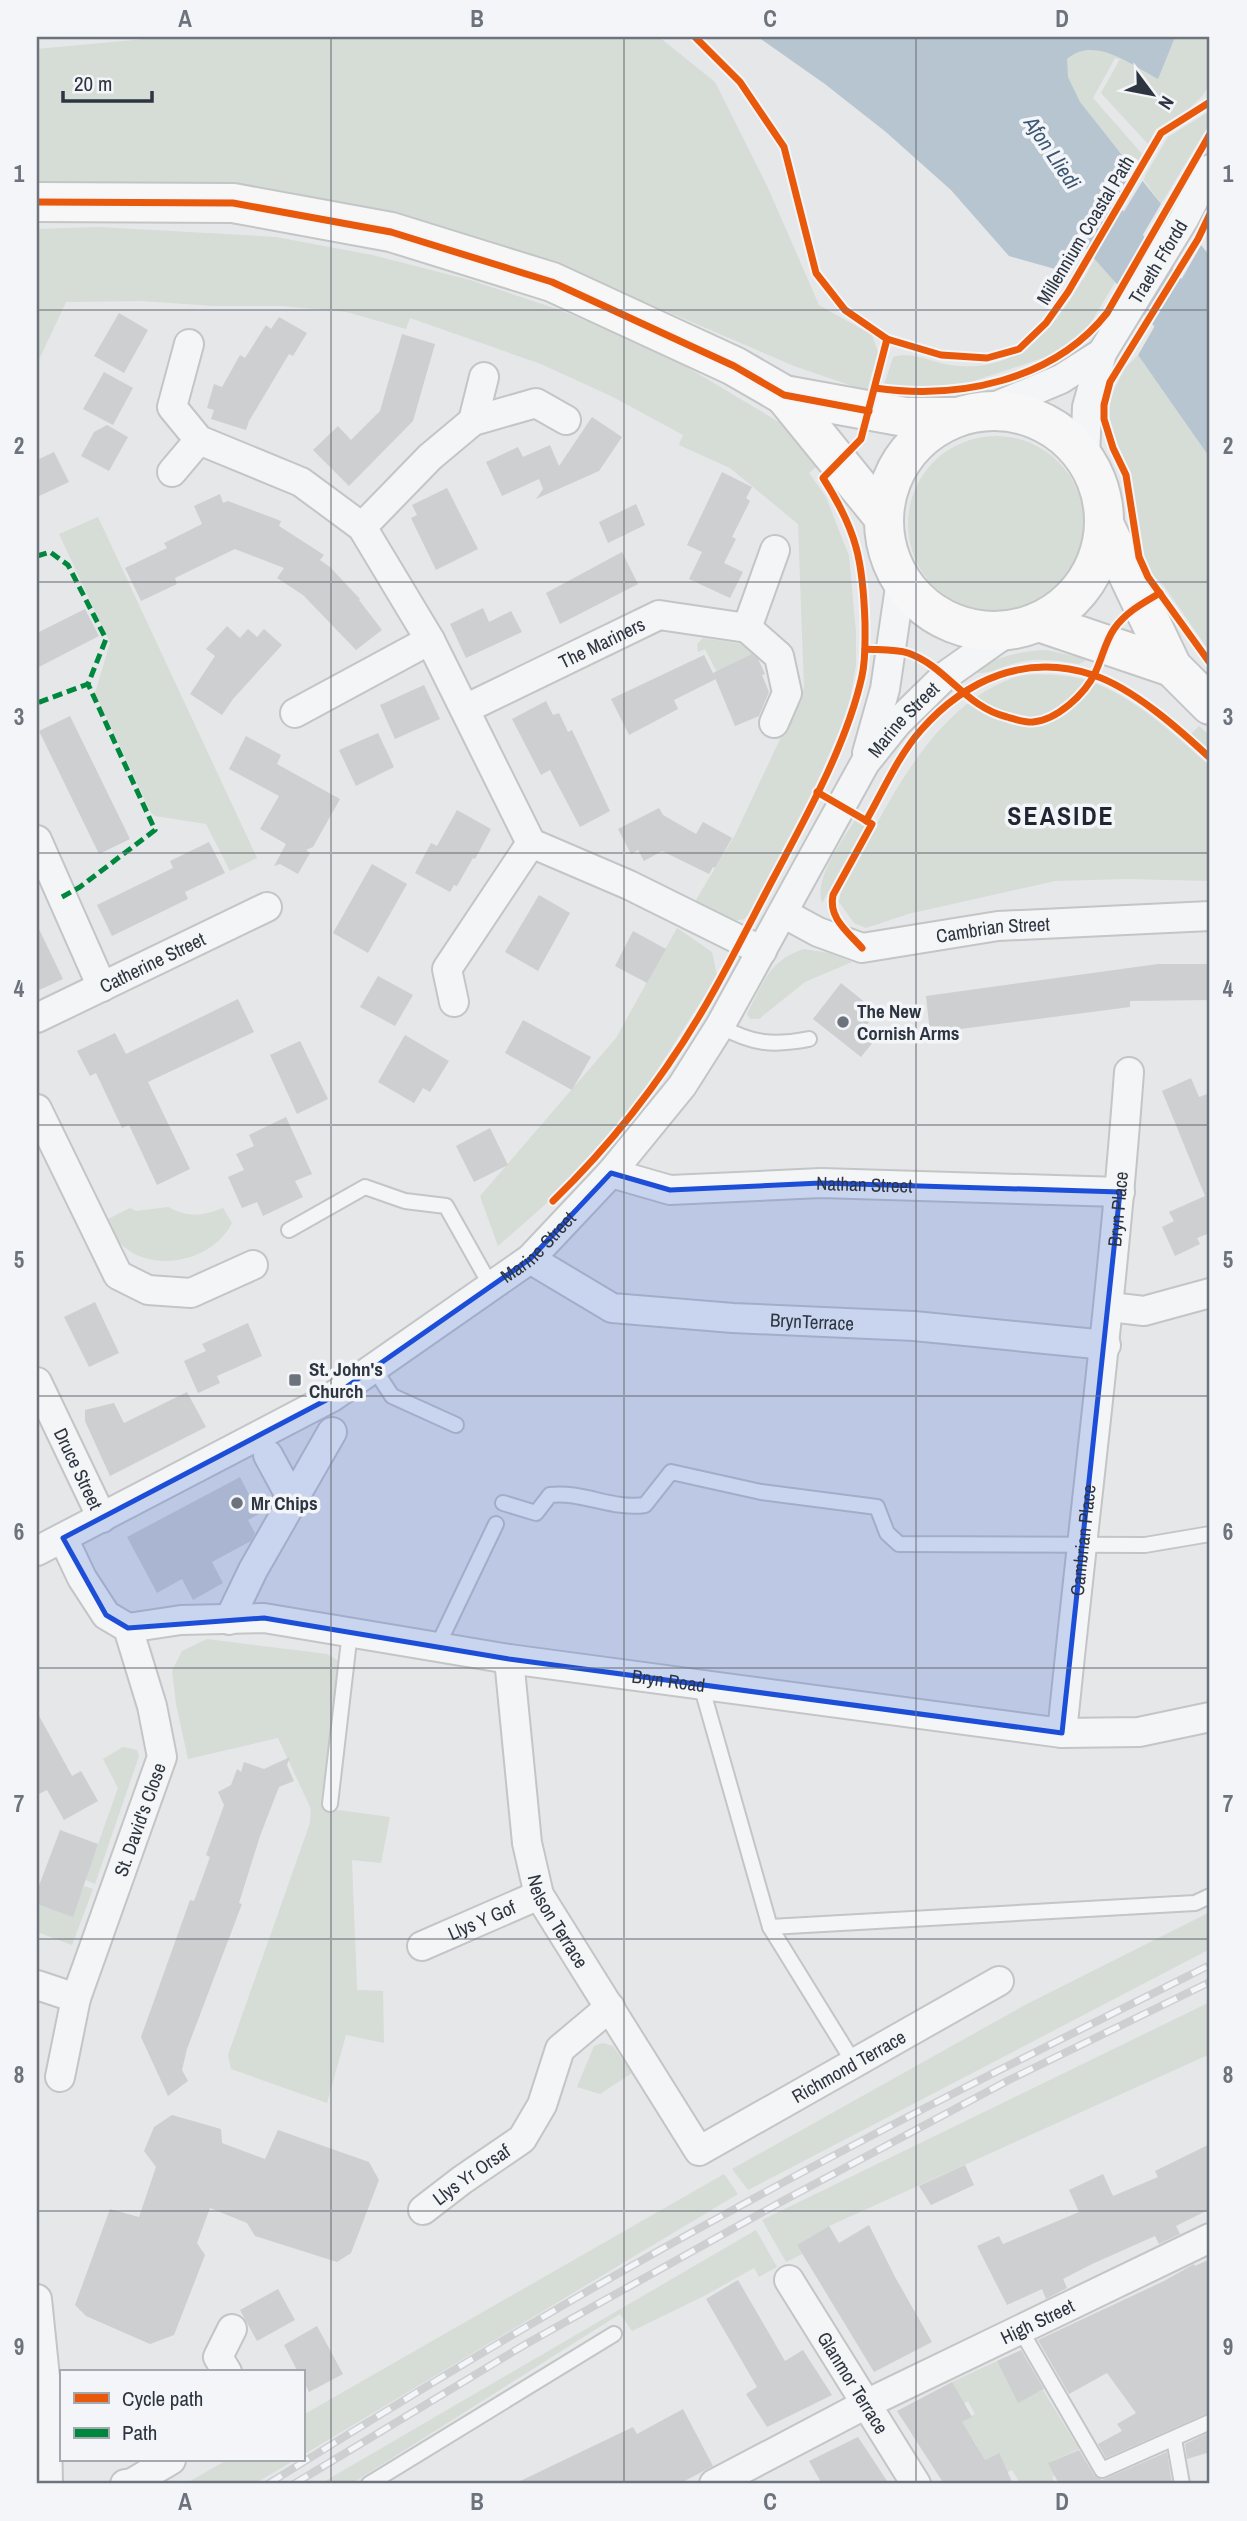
<svg xmlns="http://www.w3.org/2000/svg" width="1247" height="2521" viewBox="0 0 1247 2521" font-family="'Archivo Narrow',sans-serif">
  <rect width="100%" height="100%" fill="#e5e7e9"/>
  <g fill="#d6dcd6">
    <path d="M166,37H659L715,82L768,188L819,305L872,335L878,352L867,391L794,366L582,275L469,236L346,209L37,194V49Z"/>
    <path d="M758,37H989L1104,245L1123,269L1087,329L1058,353L971,382L924,387L884,385L893,357C912,351 931,362 950,365C1017,375 1054,329 1084,277L1009,256L951,190L886,132L825,84Z"/>
    <path d="M1023,37H1210V83L1203,95L1189,109L1156,129L1148,144L1101,93L1120,59L1115,58L1093,98L1142,154L1134,168L1143,179L1168,137L1210,111L1207,128L1161,204L1144,180Z"/>
    <path d="M99,227L276,237L372,255L470,280L557,309L660,351L789,428L823,461L809,473L826,497L849,556L856,632V665L850,700L840,729L810,799L753,910L744,919L733,921L694,903L735,835L804,688L798,524L730,468L679,445L683,435L613,397L541,364L410,318L406,329L347,312L282,306H214L141,301L66,302L37,364V229Z"/>
    <path d="M1138,355L1210,458V652L1164,586L1150,573L1142,553L1130,474L1108,421L1111,396L1125,368Z"/>
    <circle cx="996" cy="524" r="88"/>
    <path d="M98,517L257,858L230,871L206,824L155,816L151,813L95,693L110,643L59,534Z"/>
    <path d="M703,638L749,645L759,651L717,672L705,649L698,652L697,644Z"/>
    <path d="M1046,650L1088,659L1079,664C1060,661 1043,658 1024,661C1007,663 987,677 971,672C995,658 1018,651 1046,650Z"/>
    <path d="M1056,675C1117,678 1166,728 1210,766V881L1127,879L1055,881L908,914L866,928L854,923L839,902L841,891C882,816 927,709 1013,678C1025,673 1042,675 1056,675Z"/>
    <path d="M1199,726L1210,736V752L1191,734Z"/>
    <path d="M855,820L866,826L822,903C814,877 842,842 855,820Z"/>
    <path d="M677,928L712,952L717,976L646,1088L580,1174L498,1246L480,1196L616,1038Z"/>
    <path d="M804,949L829,953L852,962L805,982L759,1019H750L747,1014C762,985 769,960 804,949Z"/>
    <path d="M168,1207C188,1218 203,1216 223,1208L232,1223C215,1257 166,1271 133,1253C119,1245 112,1234 104,1221L130,1208L136,1211Z"/>
    <path d="M207,1639L327,1654L339,1661L323,1808L390,1817L381,1863L352,1860L357,1990L383,1991L384,2043L346,2035L327,2103L231,2069L228,2055L310,1823L311,1809L278,1738L188,1759L176,1704L172,1671L182,1651Z"/>
    <path d="M123,1747L137,1750L139,1756L95,1884L86,1880L87,1875L118,1788L103,1759Z"/>
    <path d="M84,1886L93,1889L72,1945L37,1932V1904L72,1916Z"/>
    <path d="M1210,1912V1949L748,2190L732,2169L1025,2005Z"/>
    <path d="M1210,2002V2054L829,2226L797,2245L802,2254L786,2262L762,2220Z"/>
    <path d="M603,2043L613,2046L632,2073L600,2094L577,2087L594,2046Z"/>
    <path d="M724,2174L738,2194L303,2455V2415Z"/>
    <path d="M756,2230L777,2267L759,2277L754,2268L704,2296L632,2331L620,2314L351,2484H320Z"/>
    <path d="M997,2361L1018,2402L1043,2390L1079,2449L1052,2461L1057,2474L1052,2477L1055,2484H1013L1019,2481L1012,2470L983,2484L980,2479L999,2453L971,2467L982,2455L973,2439L961,2446L959,2424L975,2414L968,2401L937,2418L952,2382Z"/>
    <path d="M227,2460H295L254,2484H185Z"/>
  </g>
  <g fill="#b7c5d0">
    <path d="M758,37H1175L1158,79C1132,65 1094,35 1067,59L1068,77L1080,102L1161,204L1123,269L1104,246L1084,277L1009,256L951,190L886,132L825,84Z"/>
    <path d="M1201,245L1210,256V458L1138,355Z"/>
  </g>
  <g fill="#e5e7e9">
    <path d="M1136,165L1145,177L1109,236L1083,280L1068,277Z"/>
    <path d="M1163,201L1164,206L1126,271L1121,272Z"/>
    <path d="M1199,242L1201,245L1138,355L1135,352Z"/>
  </g>
  <g fill="none" stroke-linecap="round" stroke-linejoin="round">
    <path stroke="#b7c5d0" stroke-width="52" d="M1084,200L1109,236L1210,350"/>
  </g>
  <g fill="#cdcfd1">
    <path d="M119,313L148,330L124,373L94,356Z"/>
    <path d="M279,317L307,333L293,356L289,354L249,421L246,430L211,419L214,410L207,408L214,384L222,387L240,355L245,358L266,325L271,329Z"/>
    <path d="M402,334L435,344L413,421L349,486L313,450L338,426L351,440L380,411Z"/>
    <path d="M104,372L133,388L113,425L83,409Z"/>
    <path d="M592,417L622,437L599,471L536,499L543,489L539,479L502,496L486,462L518,447L523,457L550,445L559,466Z"/>
    <path d="M107,425L128,437L109,471L81,456L94,432Z"/>
    <path d="M54,452L69,482L37,497V460Z"/>
    <path d="M722,472L752,487L746,498L750,501L732,537L736,539L724,563L743,572L730,598L689,579L702,552L687,545Z"/>
    <path d="M447,488L478,549L436,570L411,518L417,515L412,505Z"/>
    <path d="M220,494L223,503L228,501L281,521L279,526L324,555L320,560L330,567L360,599L359,600L382,630L356,650L303,595L277,578L284,568L235,549L175,578L177,584L141,601L125,568L167,548L164,543L202,524L194,506Z"/>
    <path d="M636,504L645,525L608,543L599,522Z"/>
    <path d="M622,552L638,584L560,624L546,593Z"/>
    <path d="M483,608L489,622L511,611L522,632L466,658L450,624Z"/>
    <path d="M85,609L99,636L37,668V633Z"/>
    <path d="M227,626L240,638L248,629L257,637L264,629L282,645L233,699L222,715L190,694L215,656L206,649Z"/>
    <path d="M752,654L758,659L765,674L762,675L769,692L759,716L735,726L713,673Z"/>
    <path d="M704,655L716,679L674,700L678,709L629,735L611,699Z"/>
    <path d="M424,685L440,719L395,739L380,705Z"/>
    <path d="M546,701L553,715L559,713L568,732L572,730L610,811L580,827L550,770L541,775L512,719Z"/>
    <path d="M70,716L130,839L99,854L39,731Z"/>
    <path d="M378,733L394,767L356,786L339,750Z"/>
    <path d="M246,736L281,755L277,764L340,799L313,847L306,850L310,853L298,874L280,864L274,866L286,844L260,829L279,796L229,769Z"/>
    <path d="M659,808L663,815L696,834L703,822L732,838L715,868L713,867L709,874L662,851L644,861L638,850L631,854L618,829Z"/>
    <path d="M457,810L491,829L475,859L473,858L457,886L454,885L450,892L415,873L431,843L437,846Z"/>
    <path d="M209,842L225,873L185,892L188,899L112,936L97,905L173,868L170,861Z"/>
    <path d="M372,864L407,884L368,953L333,933Z"/>
    <path d="M539,895L570,913L538,971L505,952Z"/>
    <path d="M37,925L63,979L37,991Z"/>
    <path d="M633,931L666,949L647,983L615,966Z"/>
    <path d="M1158,964H1210V1000L1130,1001V1007L930,1033L926,996Z"/>
    <path d="M378,976L413,995L395,1026L360,1007Z"/>
    <path d="M841,983L877,1012L866,1026L878,1036L861,1057L813,1019Z"/>
    <path d="M238,999L254,1032L148,1082L190,1169L157,1185L129,1125L122,1128L96,1073L90,1076L77,1051L115,1033L126,1054Z"/>
    <path d="M523,1020L591,1057L572,1090L505,1053Z"/>
    <path d="M405,1035L449,1061L430,1092L423,1088L414,1103L378,1082Z"/>
    <path d="M300,1041L328,1099L297,1114L270,1055Z"/>
    <path d="M1191,1078L1199,1097L1210,1093V1233L1197,1238L1200,1244L1175,1256L1162,1227L1174,1221L1169,1212L1205,1196L1162,1091Z"/>
    <path d="M286,1117L312,1174L295,1181L303,1197L263,1216L257,1202L242,1208L228,1177L244,1170L236,1154L254,1146L249,1135Z"/>
    <path d="M490,1128L508,1165L474,1182L456,1146Z"/>
    <path d="M95,1302L119,1353L89,1367L64,1317Z"/>
    <path d="M248,1323L262,1356L217,1376L220,1383L198,1393L184,1361L206,1351L202,1344Z"/>
    <path d="M187,1392L206,1427L110,1476L85,1421V1410L114,1403L124,1423Z"/>
    <path d="M240,1477L259,1514L248,1520L255,1533L251,1541L212,1562L223,1583L193,1600L182,1579L157,1593L127,1537Z"/>
    <path d="M37,1712L72,1776L81,1771L98,1801L64,1820L47,1790L37,1795Z"/>
    <path d="M290,1757L287,1765L294,1781L279,1787L260,1836L239,1903L242,1904L187,2049L182,2070L188,2081L168,2096L141,2037L190,1900L194,1901L210,1857L206,1855L224,1805L218,1792L231,1785L237,1769L241,1772L244,1762L264,1769Z"/>
    <path d="M60,1830L98,1844L73,1917L37,1904V1891Z"/>
    <path d="M172,2115L221,2129L222,2143L265,2159L278,2130L369,2162L379,2180L351,2253L337,2262L255,2236L247,2223L210,2208L197,2243L205,2255L174,2335L150,2344L86,2316L75,2305L110,2209L139,2217L156,2167L144,2151L154,2127Z"/>
    <path d="M1210,2144V2209L1176,2226L1180,2234L1159,2244L1155,2236L1092,2264L1063,2279L1067,2288L1046,2299L1042,2289L1007,2305L977,2246L999,2236L1003,2244L1079,2212L1069,2190L1103,2174L1113,2196L1158,2177L1155,2171Z"/>
    <path d="M965,2165L974,2185L931,2205L919,2186Z"/>
    <path d="M869,2225L895,2277L932,2342L874,2372L797,2245L829,2226L839,2243Z"/>
    <path d="M1210,2259V2412L1106,2458L1098,2444L1122,2431L1117,2424L1136,2413L1107,2373L1069,2394L1038,2340L1164,2281L1194,2264L1195,2266Z"/>
    <path d="M738,2280L785,2361L803,2350L832,2395L767,2427L746,2394L757,2387L706,2299Z"/>
    <path d="M278,2289L295,2320L257,2341L240,2310Z"/>
    <path d="M317,2326L343,2374L309,2392L303,2380V2372H298L284,2345Z"/>
    <path d="M1021,2350L1044,2389L1018,2403L997,2361Z"/>
    <path d="M952,2382L972,2417L962,2422L985,2460L999,2453L1013,2484H936L942,2481L897,2411Z"/>
    <path d="M683,2409L713,2466L679,2484H514L633,2427L637,2434Z"/>
    <path d="M1210,2432V2452L1187,2459L1185,2444Z"/>
    <path d="M858,2437L889,2484H822L809,2461Z"/>
    <path d="M1079,2450L1094,2475L1102,2480L1167,2452L1172,2484H1059L1048,2463Z"/>
  </g>
  <g fill="none" stroke-linecap="round" stroke-linejoin="round">
    <defs>
      <g id="service">
        <path d="M720,1026C752,1044 773,1046 809,1039"/>
        <path d="M289,1230L365,1187L405,1201L446,1206L491,1286"/>
        <path d="M373,1367L392,1396L456,1425"/>
        <path d="M503,1503L536,1513L550,1495C582,1491 613,1510 645,1505L671,1472L761,1492L877,1507L887,1533L899,1544L1145,1545L1210,1534"/>
        <path d="M437,1647L496,1524"/>
        <path d="M701,1685L770,1927"/>
        <path d="M330,1804L350,1632"/>
        <path d="M854,2063L770,1927L1195,1903L1210,1896"/>
        <path d="M1020,2329L1102,2470L1210,2422"/>
        <path d="M1174,2439L1182,2484"/>
        <path d="M369,2484L614,2334"/>
      </g>
      <g id="minor">
        <path d="M189,344L172,407L199,440L301,482L362,527L430,640L531,843L629,885L762,951"/>
        <path d="M987,410L1061,379L1102,353"/>
        <path d="M473,421L484,377"/>
        <path id="s1" d="M1085,459L1087,407L1102,353L1184,219L1210,169"/>
        <path d="M172,472L199,440"/>
        <path d="M362,527L430,457L473,421L536,403L566,420"/>
        <path d="M747,628L779,656L787,693L774,723"/>
        <path id="s2" d="M465,709L659,615L747,628L775,550"/>
        <path d="M295,713L430,640"/>
        <path d="M867,753L885,689L901,580"/>
        <path d="M37,840L102,987"/>
        <path id="s3" d="M783,913L818,932L862,948L998,926L1210,916"/>
        <path d="M454,1002L447,969L531,843"/>
        <path id="s4" d="M37,1018L267,907"/>
        <path d="M37,1109L118,1275L148,1290L191,1293L253,1265"/>
        <path id="s5" d="M611,1173L670,1190L821,1183L1120,1192"/>
        <path id="s6" d="M530,1259L612,1308L733,1318L914,1326L1106,1345"/>
        <path d="M1110,1307L1144,1311L1210,1293"/>
        <path id="s7" d="M37,1382L102,1518"/>
        <path d="M268,1455L293,1501"/>
        <path id="s8" d="M37,1551L332,1397L530,1259L611,1173L682,1086L720,1026L865,763L897,723L945,676L1010,630"/>
        <path d="M229,1620L253,1570L332,1432"/>
        <path id="s9" d="M128,1628L181,1620L264,1618L509,1659L1062,1733L1139,1732L1210,1717"/>
        <path id="s10" d="M509,1659L527,1843L539,1895L699,2151L999,1981"/>
        <path id="s11" d="M1062,1733C1084,1513 1113,1293 1129,1072"/>
        <path id="s12" d="M422,1946L539,1895"/>
        <path d="M37,1985L76,1998"/>
        <path id="s13" d="M60,2077L76,1998L162,1757L152,1706L128,1628L106,1615L82,1578L63,1538"/>
        <path id="s14" d="M423,2210L462,2180L522,2139L542,2105L560,2049L610,2007"/>
        <path id="s15" d="M789,2280L916,2484"/>
        <path d="M37,2299L46,2387L48,2484"/>
        <path d="M227,2372L218,2357L232,2329"/>
        <path d="M125,2484L132,2483L171,2460"/>
        <path id="s16" d="M714,2484L866,2404L1210,2238"/>
      </g>
      <g id="secondary">
        <path d="M37,202L233,203L391,232L552,282L734,366L784,395L905,417H955"/>
        <path d="M784,395L884,518"/>
        <circle cx="994" cy="521" r="110"/>
        <path d="M1105,526L1172,667L1210,705"/>
        <path d="M1039,622L1172,667"/>
      </g>
    </defs>
    <use href="#service" stroke="#c3c5c7" stroke-width="18"/>
    <use href="#minor" stroke="#c3c5c7" stroke-width="32"/>
    <use href="#secondary" stroke="#c3c5c7" stroke-width="42"/>
    <use href="#service" stroke="#f4f5f6" stroke-width="14"/>
    <use href="#minor" stroke="#f4f5f6" stroke-width="28"/>
    <use href="#secondary" stroke="#f7f7f8" stroke-width="38"/>
    <defs>
      <g id="rail">
        <path d="M268,2484C419,2390 572,2297 729,2212C887,2125 1049,2045 1210,1965"/>
        <path d="M294,2484L526,2344L779,2203L1009,2080L1210,1982"/>
      </g>
    </defs>
    <use href="#rail" stroke="#cdcfd1" stroke-width="8"/>
    <use href="#rail" stroke="#f3f5f8" stroke-width="5" stroke-dasharray="16" stroke-linecap="butt"/>
    <g stroke="#00873e" stroke-width="5" stroke-dasharray="10 5" stroke-linecap="butt">
      <path d="M37,556L50,552L68,565L106,639L88,684L37,703"/>
      <path d="M62,897L80,887L155,830L88,684"/>
    </g>
    <defs>
      <g id="cycleway">
        <path d="M695,37L740,82L784,147L816,273L845,310L887,339L941,355L987,358L1019,349L1046,323L1068,292L1161,133L1210,102"/>
        <path d="M37,202L233,203L391,232L552,282L734,366L784,395L869,411"/>
        <path d="M1210,214L1198,239L1110,382L1104,405V419L1113,448L1126,475L1139,557L1148,577L1210,663"/>
        <path d="M875,388C958,400 1053,381 1107,313L1210,134"/>
        <path d="M865,649C879,650 895,649 908,653C946,666 965,707 1007,717C1014,719 1026,723 1033,722C1057,720 1085,694 1095,673C1102,659 1105,642 1114,629C1126,612 1143,603 1160,593"/>
        <path d="M817,792L872,824L833,895C828,918 848,932 862,948"/>
        <path d="M866,821C883,791 898,756 921,730C966,679 1026,653 1093,675C1133,688 1180,730 1210,758"/>
        <path d="M553,1201C617,1139 673,1065 716,987C736,951 754,915 773,879C806,817 847,744 862,676C866,658 865,640 865,623C863,561 857,531 823,478L861,439L887,339"/>
      </g>
    </defs>
    <use href="#cycleway" stroke="#f3f5f8" stroke-width="11"/>
    <use href="#cycleway" stroke="#e8590c" stroke-width="7"/>
  </g>
  <path fill="#1d4ed8" fill-opacity="0.2" stroke="#1d4ed8" stroke-width="5" stroke-linejoin="round" d="M611,1173L670,1190L821,1183L1120,1192L1062,1733L509,1659L264,1618L128,1628L106,1615L63,1538L332,1397L530,1259Z"/>
  <path fill="none" stroke="#6d737c" stroke-width="2" stroke-opacity="0.55" d="M331,37V2484M624,37V2484M916,37V2484M37,310H1210M37,582H1210M37,853H1210M37,1125H1210M37,1396H1210M37,1668H1210M37,1939H1210M37,2211H1210"/>
  <g fill="#6d737c" stroke="#f3f5f8" stroke-width="2.5">
    <circle cx="843" cy="1022" r="7"/>
    <rect x="288" y="1373" width="14" height="14" rx="3.5"/>
    <circle cx="237" cy="1503" r="7"/>
  </g>
  <g text-anchor="middle" stroke-width="7" stroke-linejoin="round" paint-order="stroke">
    <g font-size="19" fill="#2d3541" stroke="#f3f5f8">
      <text transform="translate(1085 230) rotate(-59)" y="7">Millennium Coastal Path</text>
      <text dy="7" stroke="none"><textPath href="#s1" startOffset="215">Traeth Ffordd</textPath></text>
      <text dy="7" stroke="none"><textPath href="#s2" startOffset="152">The Mariners</textPath></text>
      <text dy="7" stroke="none"><textPath href="#s8" startOffset="1234">Marine Street</textPath></text>
      <text dy="7" stroke="none"><textPath href="#s3" startOffset="219">Cambrian Street</textPath></text>
      <text dy="7" stroke="none"><textPath href="#s4" startOffset="128">Catherine Street</textPath></text>
      <text dy="7" stroke="none"><textPath href="#s5" startOffset="256">Nathan Street</textPath></text>
      <text dy="7" stroke="none"><textPath href="#s11" startOffset="527">Bryn Place</textPath></text>
      <text dy="7" stroke="none"><textPath href="#s8" startOffset="588">Marine Street</textPath></text>
      <text dy="7" stroke="none"><textPath href="#s6" startOffset="296">BrynTerrace</textPath></text>
      <text dy="7" stroke="none"><textPath href="#s7" startOffset="96">Druce Street</textPath></text>
      <text dy="7" stroke="none"><textPath href="#s11" startOffset="194">Cambrian Place</textPath></text>
      <text dy="7" stroke="none"><textPath href="#s9" startOffset="546">Bryn Road</textPath></text>
      <text dy="7" stroke="none"><textPath href="#s13" startOffset="270">St. David's Close</textPath></text>
      <text dy="7" stroke="none"><textPath href="#s12" startOffset="65">Llys Y Gof</textPath></text>
      <text dy="7" stroke="none"><textPath href="#s10" startOffset="270">Nelson Terrace</textPath></text>
      <text dy="7" stroke="none"><textPath href="#s10" startOffset="712">Richmond Terrace</textPath></text>
      <text dy="7" stroke="none"><textPath href="#s14" startOffset="60">Llys Yr Orsaf</textPath></text>
      <text dy="7" stroke="none"><textPath href="#s16" startOffset="362">High Street</textPath></text>
      <text dy="7" stroke="none"><textPath href="#s15" startOffset="121">Glanmor Terrace</textPath></text>
    </g>
    <g font-size="19" font-weight="bold" fill="#2d3541" stroke="#f3f5f8" text-anchor="start">
      <text x="857" y="1018">The New<tspan x="857" dy="22">Cornish Arms</tspan></text>
      <text x="309" y="1376">St. John's<tspan x="309" dy="22">Church</tspan></text>
      <text x="251" y="1510">Mr Chips</text>
    </g>
    <g font-size="21" font-style="italic" fill="#3b5671" stroke="#f3f5f8">
      <text transform="translate(1052 153) rotate(56)" y="7">Afon Lliedi</text>
    </g>
    <g font-size="26" font-weight="bold" letter-spacing="2" fill="#1f2632" stroke="#f3f5f8">
      <text x="1061" y="825">SEASIDE</text>
    </g>
  </g>
  <rect width="1247" height="2521" fill="none" stroke="#f3f5f8" stroke-width="77"/>
  <rect x="60" y="2370" width="245" height="91" fill="#f3f5f8" stroke="#a4a8af" stroke-width="2"/>
  <rect x="74" y="2393" width="35" height="10" fill="#e8590c" stroke="#a4a8af" stroke-width="2"/>
  <text x="122" y="2406" font-size="21" fill="#2d3541">Cycle path</text>
  <rect x="74" y="2428" width="35" height="10" fill="#00873e" stroke="#a4a8af" stroke-width="2"/>
  <text x="122" y="2440" font-size="21" fill="#2d3541">Path</text>
  <g transform="translate(1152 94) rotate(122)" stroke="#f3f5f8" stroke-width="5" paint-order="stroke">
  <path d="M0-5L12 26L0 18L-12 26Z" fill="#2d3541"/>
  <text y="-10" font-size="19" font-weight="bold" text-anchor="middle" fill="#2d3541">N</text>
  </g>
  <path d="M63 91v10h89v-10" fill="none" stroke="#2d3541" stroke-width="3.5"/>
  <text x="74" y="91" font-size="21" fill="#2d3541" stroke="#f3f5f8" stroke-width="5" paint-order="stroke">20 m</text>
  <rect x="38" y="38" width="1170" height="2444" fill="none" stroke="#6d737c" stroke-width="2.5"/>
  <g font-size="23" text-anchor="middle" font-weight="bold" fill="#6d737c">
    <text x="185" y="27">A</text>
    <text x="477" y="27">B</text>
    <text x="770" y="27">C</text>
    <text x="1062" y="27">D</text>
    <text x="19" y="182">1</text>
    <text x="1228" y="182">1</text>
    <text x="19" y="454">2</text>
    <text x="1228" y="454">2</text>
    <text x="19" y="725">3</text>
    <text x="1228" y="725">3</text>
    <text x="19" y="997">4</text>
    <text x="1228" y="997">4</text>
    <text x="19" y="1268">5</text>
    <text x="1228" y="1268">5</text>
    <text x="19" y="1540">6</text>
    <text x="1228" y="1540">6</text>
    <text x="19" y="1812">7</text>
    <text x="1228" y="1812">7</text>
    <text x="19" y="2083">8</text>
    <text x="1228" y="2083">8</text>
    <text x="19" y="2355">9</text>
    <text x="1228" y="2355">9</text>
    <text x="185" y="2510">A</text>
    <text x="477" y="2510">B</text>
    <text x="770" y="2510">C</text>
    <text x="1062" y="2510">D</text>
  </g>
</svg>
